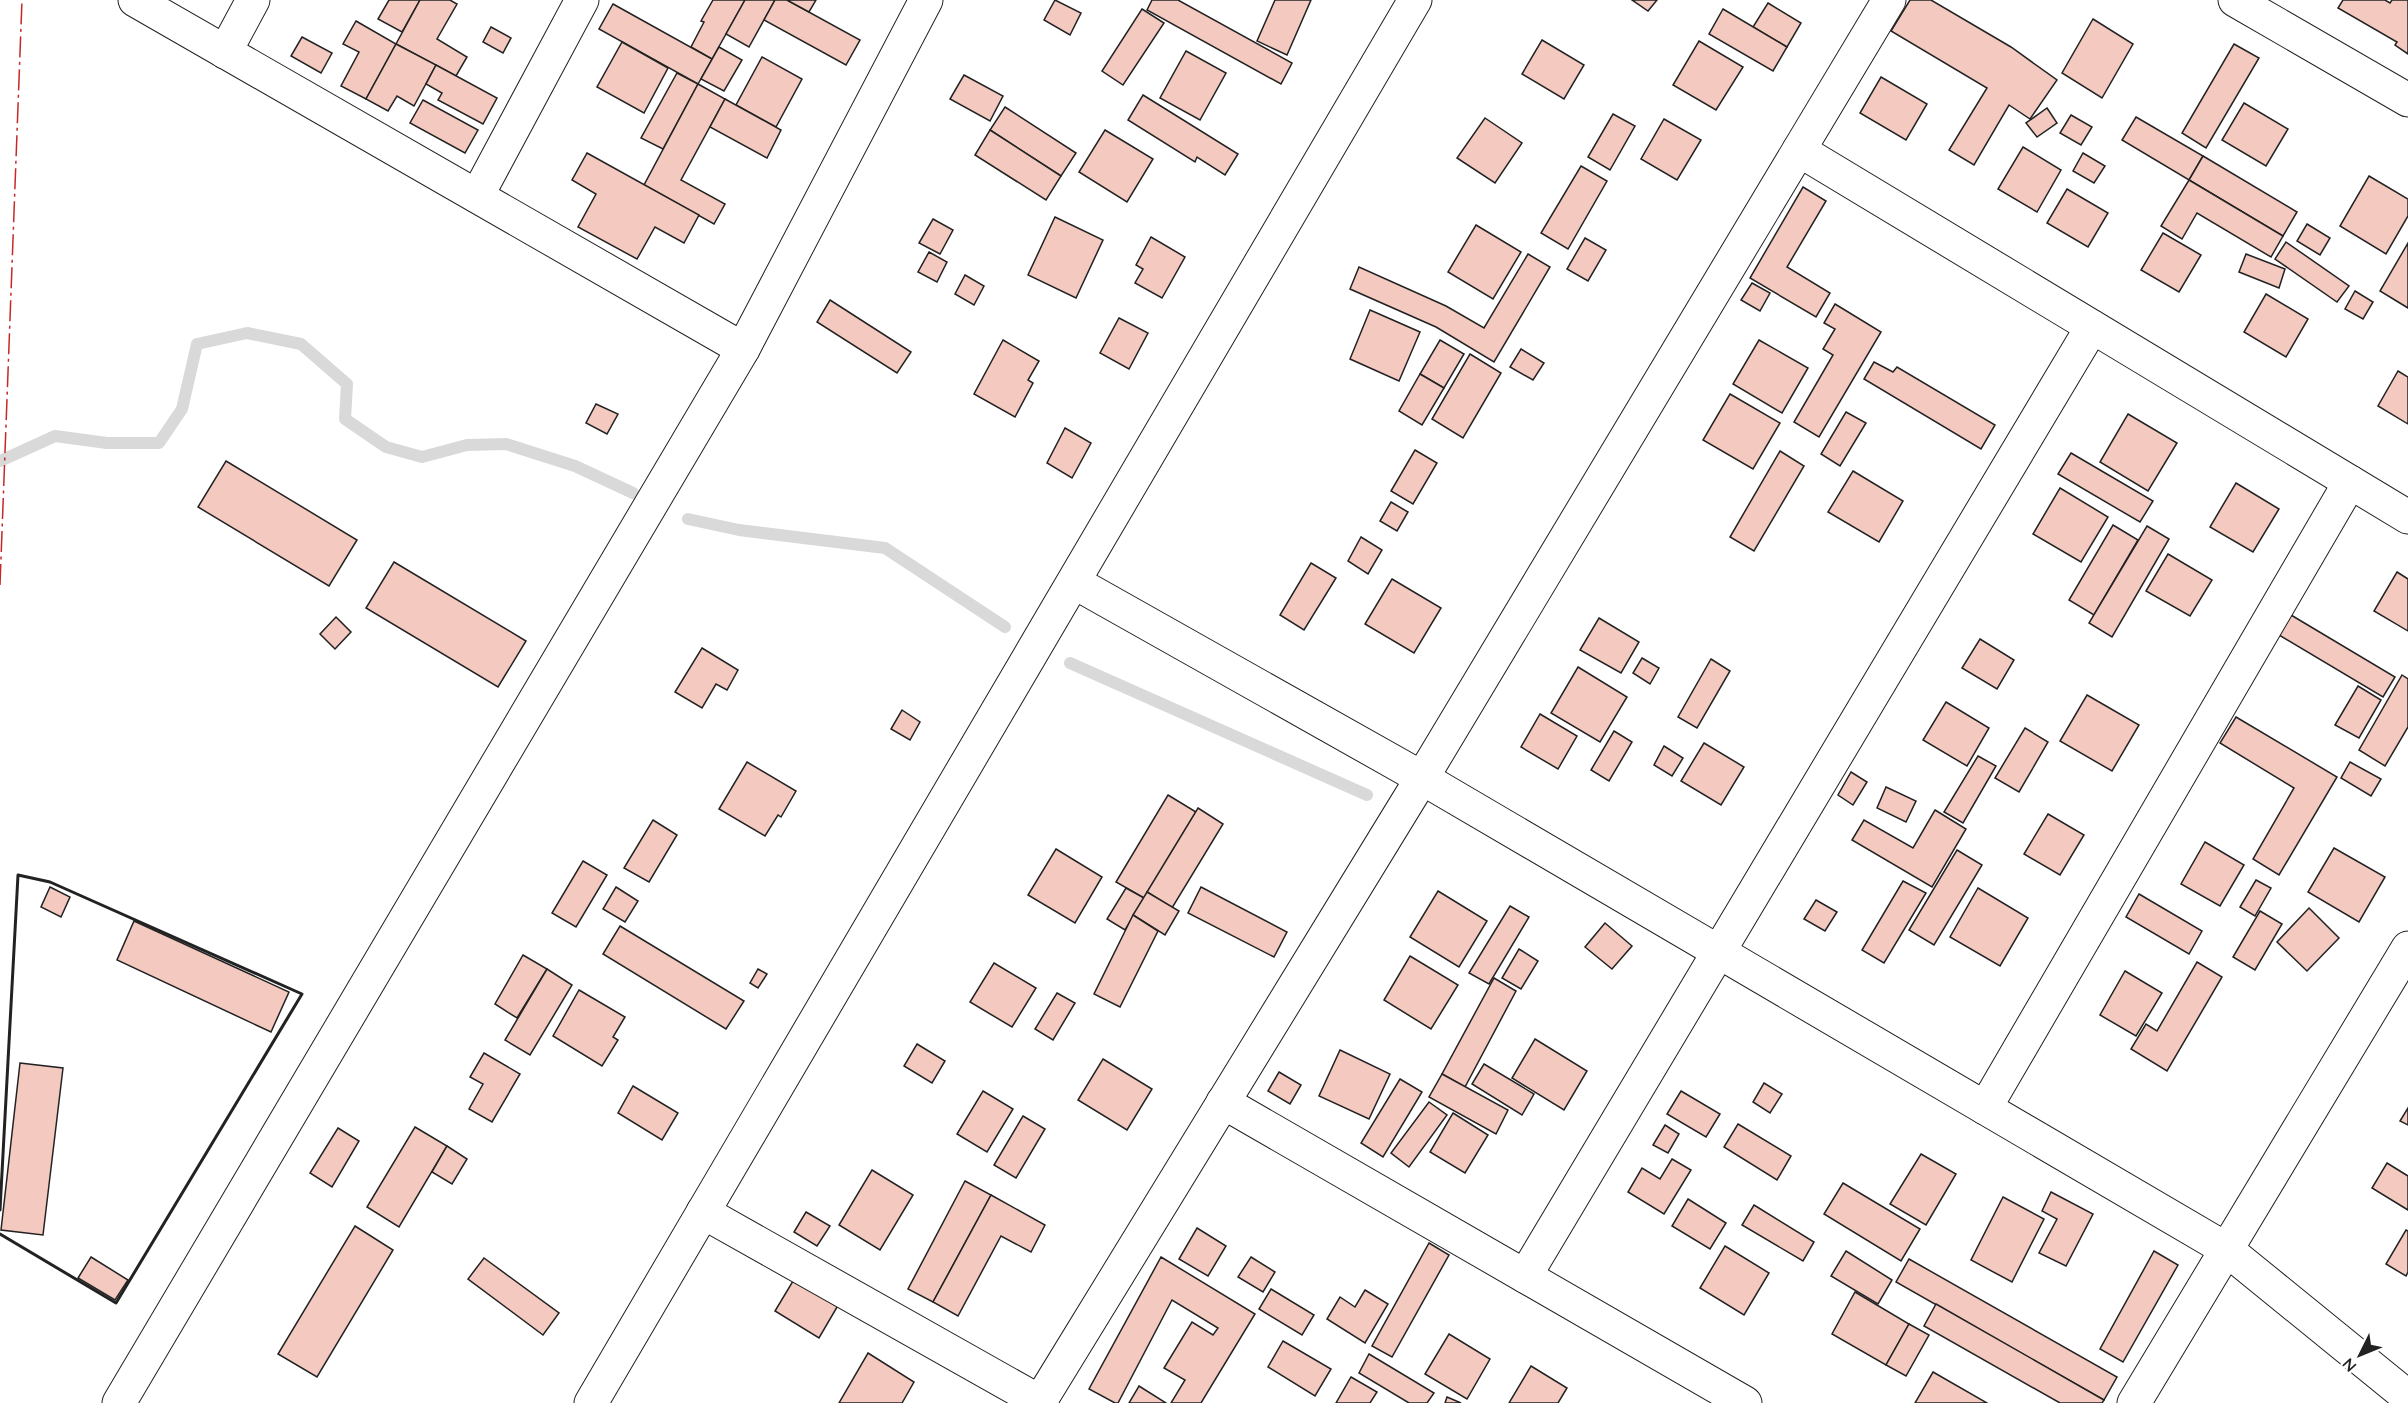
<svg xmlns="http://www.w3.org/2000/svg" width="2408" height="1403" viewBox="0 0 2408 1403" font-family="Quicksand,sans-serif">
  <rect width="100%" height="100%" fill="#fff"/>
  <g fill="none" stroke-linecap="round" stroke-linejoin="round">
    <g stroke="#d9d9d9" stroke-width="12">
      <path d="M0,461L55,436L107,443H159L182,409L197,344L247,333L301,344L347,384L345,419L386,447L422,457L467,445L506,444L575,466L633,493"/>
      <path d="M688,519L739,530L885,548L1005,627"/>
      <path d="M1070,663L1367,795"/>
    </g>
  </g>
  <g fill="#f3c9c0" stroke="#222" stroke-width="1.5">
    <path d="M389,0H420L402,32L378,19Z"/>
    <path d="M420,0H450L457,4L437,39L467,57L456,76L396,44Z"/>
    <path d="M713,0H745L712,59L691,47L704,22L701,21Z"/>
    <path d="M745,0H775L749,47L726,34Z"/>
    <path d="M775,0H787L860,40L846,65L764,20Z"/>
    <path d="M787,0H816L809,12Z"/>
    <path d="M1055,0L1081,13L1070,35L1044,20Z"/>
    <path d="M1152,0H1178L1292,63L1281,84L1147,10Z"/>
    <path d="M1275,0H1311L1287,55L1257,41Z"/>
    <path d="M1632,0H1657L1648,11Z"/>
    <path d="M1910,0H1931L2011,47L2057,80L2030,119L2009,105L1974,165L1949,150L1987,88L1891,31Z"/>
    <path d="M2343,0H2385L2390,3L2392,0H2408V54L2395,45L2397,42L2338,8Z"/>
    <path d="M1768,3L1801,23L1787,47L1753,27Z"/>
    <path d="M613,4L712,59L698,84L599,29Z"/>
    <path d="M1142,9L1164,23L1123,85L1102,71Z"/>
    <path d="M1723,9L1787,47L1773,71L1709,34Z"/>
    <path d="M2093,19L2133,44L2102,98L2062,73Z"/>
    <path d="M356,21L396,44L366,99L341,86L359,52L343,44Z"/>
    <path d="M491,27L511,38L503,53L483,42Z"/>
    <path d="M302,37L332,53L321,73L291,56Z"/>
    <path d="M1542,40L1584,65L1564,99L1522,74Z"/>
    <path d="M1699,41L1743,67L1716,110L1673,85Z"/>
    <path d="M622,42L668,68L644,113L597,87Z"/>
    <path d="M396,44L436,65L414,106L397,96L388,111L366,99Z"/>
    <path d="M2234,44L2259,58L2206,148L2182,133Z"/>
    <path d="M719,47L742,60L724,91L701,79Z"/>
    <path d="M1186,51L1226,73L1200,120L1160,98Z"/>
    <path d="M762,57L802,79L776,127L736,105Z"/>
    <path d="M436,65L497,98L483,124L438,100L442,93L426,84Z"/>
    <path d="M677,73L698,84L663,149L641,138Z"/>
    <path d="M964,75L1003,96L990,121L950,99Z"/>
    <path d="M1881,77L1927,104L1906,140L1860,113Z"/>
    <path d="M698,84L725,99L681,180L725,204L714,224L644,185Z"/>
    <path d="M1143,95L1238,154L1225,175L1197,157L1195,162L1128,120Z"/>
    <path d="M725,99L781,130L767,158L710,127Z"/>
    <path d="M423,100L478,130L465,153L410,123Z"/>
    <path d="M2244,103L2288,129L2266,166L2222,140Z"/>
    <path d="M1005,107L1076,153L1061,176L990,130Z"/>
    <path d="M2047,108L2057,123L2037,137L2026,123Z"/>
    <path d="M1613,114L1635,126L1610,170L1588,157Z"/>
    <path d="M2071,115L2092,127L2081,145L2060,133Z"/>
    <path d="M2136,117L2203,156L2189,180L2122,140Z"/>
    <path d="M1485,118L1522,143L1495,183L1457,158Z"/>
    <path d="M1664,119L1701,140L1677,180L1641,159Z"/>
    <path d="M990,130L1061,176L1046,200L975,155Z"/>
    <path d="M1105,130L1153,159L1127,202L1079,172Z"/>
    <path d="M2023,147L2061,170L2037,212L1998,189Z"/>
    <path d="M587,153L699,215L684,243L655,227L637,259L578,227L596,194L572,180Z"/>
    <path d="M2083,153L2105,166L2094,183L2073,171Z"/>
    <path d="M2203,156L2297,212L2283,236L2189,180Z"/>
    <path d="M1581,166L1607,181L1568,249L1541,233Z"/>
    <path d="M2369,176L2408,199V216L2386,254L2340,226Z"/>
    <path d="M2189,180L2283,236L2271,257L2197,213L2182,239L2161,226Z"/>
    <path d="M1803,187L1826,201L1787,267L1830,293L1816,317L1750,278Z"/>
    <path d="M2067,189L2108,213L2088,247L2047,223Z"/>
    <path d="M1055,217L1103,240L1076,298L1028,275Z"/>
    <path d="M933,219L953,230L940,254L919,243Z"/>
    <path d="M2307,224L2330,238L2320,255L2297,241Z"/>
    <path d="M1476,225L1521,252L1493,299L1448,272Z"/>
    <path d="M2163,233L2201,255L2179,292L2141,270Z"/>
    <path d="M1151,237L1185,257L1162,298L1135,283L1143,269L1136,265Z"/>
    <path d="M1585,238L1606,250L1588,281L1567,269Z"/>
    <path d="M2286,242L2349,286L2337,302L2275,259Z"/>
    <path d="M2408,243V308L2380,291Z"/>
    <path d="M929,252L947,262L937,282L918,272Z"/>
    <path d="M1528,254L1550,267L1494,362L1436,327L1350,289L1359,267L1446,306L1484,328Z"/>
    <path d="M2246,254L2285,269L2279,288L2239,272Z"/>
    <path d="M965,275L984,286L974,305L955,294Z"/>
    <path d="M1752,283L1770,293L1760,311L1741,300Z"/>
    <path d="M2355,291L2373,302L2363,319L2345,309Z"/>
    <path d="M2266,294L2308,319L2286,357L2244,332Z"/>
    <path d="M830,300L911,352L897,373L817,322Z"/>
    <path d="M1835,304L1881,332L1819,437L1794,422L1833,355L1823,349L1835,329L1824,323Z"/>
    <path d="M1370,310L1420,332L1399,381L1350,359Z"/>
    <path d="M1119,318L1148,333L1129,369L1100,353Z"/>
    <path d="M1003,340L1039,361L1028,380L1033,383L1015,417L974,394Z"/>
    <path d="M1440,340L1464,354L1444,388L1420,374Z"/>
    <path d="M1759,340L1808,368L1782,413L1733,384Z"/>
    <path d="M1521,349L1544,363L1533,380L1510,367Z"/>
    <path d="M1470,354L1501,373L1463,438L1432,419Z"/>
    <path d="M1874,362L1893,372L1897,367L1995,425L1981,449L1864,379Z"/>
    <path d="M2398,371L2408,377V424L2378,406Z"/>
    <path d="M1420,374L1444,388L1422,425L1399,411Z"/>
    <path d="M1730,394L1780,423L1753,469L1703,440Z"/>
    <path d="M596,404L618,414L607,434L586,423Z"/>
    <path d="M1846,412L1866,423L1840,466L1821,454Z"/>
    <path d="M2128,414L2177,443L2148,491L2100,462Z"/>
    <path d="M1065,428L1091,443L1072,478L1047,463Z"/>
    <path d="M1415,450L1437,463L1413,504L1391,491Z"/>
    <path d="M1780,451L1804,466L1754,551L1730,537Z"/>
    <path d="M2071,453L2153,501L2140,522L2058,474Z"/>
    <path d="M226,461L357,540L329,586L198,507Z"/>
    <path d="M1853,471L1903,501L1879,542L1828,512Z"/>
    <path d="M2236,483L2279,509L2253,552L2210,527Z"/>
    <path d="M2060,488L2108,517L2081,562L2033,534Z"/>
    <path d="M1391,502L1408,512L1397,531L1380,521Z"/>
    <path d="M2113,525L2138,540L2094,615L2069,600Z"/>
    <path d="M2147,526L2169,539L2112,637L2089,623Z"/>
    <path d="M1361,537L1382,550L1368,574L1348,561Z"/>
    <path d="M2168,554L2212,580L2190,616L2146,591Z"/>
    <path d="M394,562L526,641L498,687L366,608Z"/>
    <path d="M1311,563L1336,578L1304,630L1280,615Z"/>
    <path d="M2397,572L2408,579V631L2374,611Z"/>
    <path d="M1392,579L1441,608L1414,653L1365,624Z"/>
    <path d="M2291,615L2395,677L2383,697L2279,635Z"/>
    <path d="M336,617L351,632L335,649L320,634Z"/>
    <path d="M1599,618L1639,642L1621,673L1580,650Z"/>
    <path d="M1980,639L2014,660L1997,689L1962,668Z"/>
    <path d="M702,648L738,670L727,690L716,684L702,708L675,692Z"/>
    <path d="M1642,658L1659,668L1650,684L1633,673Z"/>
    <path d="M1711,659L1730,671L1697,728L1678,717Z"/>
    <path d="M1578,667L1627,697L1600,742L1551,713Z"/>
    <path d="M2402,675L2408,679V727L2385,766L2359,750Z"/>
    <path d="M2358,686L2381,700L2359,738L2335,725Z"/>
    <path d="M2087,695L2139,725L2112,771L2060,741Z"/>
    <path d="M1946,702L1989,728L1967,766L1923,740Z"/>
    <path d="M902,710L920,722L910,740L891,729Z"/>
    <path d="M1540,714L1577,736L1558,769L1521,747Z"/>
    <path d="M2236,717L2337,777L2279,875L2253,859L2294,788L2220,743Z"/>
    <path d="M2025,728L2048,742L2019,792L1995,778Z"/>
    <path d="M1614,731L1632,742L1609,781L1591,770Z"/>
    <path d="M1704,743L1744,767L1721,805L1681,781Z"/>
    <path d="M1664,746L1683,758L1672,776L1654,765Z"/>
    <path d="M1978,756L1996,766L1963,823L1944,812Z"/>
    <path d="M747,762L796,791L781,817L778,815L765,836L719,809Z"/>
    <path d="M2350,762L2381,779L2371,796L2341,778Z"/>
    <path d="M1851,772L1867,782L1853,805L1838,795Z"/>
    <path d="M1886,787L1916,801L1906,822L1877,808Z"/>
    <path d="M1168,795L1196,812L1144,898L1116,882Z"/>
    <path d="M1198,808L1223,824L1172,908L1147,892Z"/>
    <path d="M1935,810L1966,829L1932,887L1852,840L1864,820L1913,848Z"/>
    <path d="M2048,814L2084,835L2060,875L2024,854Z"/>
    <path d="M653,820L677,835L649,882L624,868Z"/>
    <path d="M2205,842L2244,865L2220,906L2181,884Z"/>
    <path d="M2334,848L2385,877L2359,922L2308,892Z"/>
    <path d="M1056,849L1102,877L1075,923L1028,895Z"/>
    <path d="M1957,850L1982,865L1934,945L1909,930Z"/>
    <path d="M583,861L607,875L576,927L552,913Z"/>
    <path d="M2256,880L2271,888L2255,916L2240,907Z"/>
    <path d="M1903,881L1926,893L1884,963L1862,950Z"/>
    <path d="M50,887L70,897L61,917L41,907Z"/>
    <path d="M616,887L638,901L625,922L603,909Z"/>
    <path d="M1201,887L1287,932L1274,957L1188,913Z"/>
    <path d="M1126,888L1144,898L1125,930L1107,919Z"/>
    <path d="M1978,888L2028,918L2000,966L1950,937Z"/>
    <path d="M1438,891L1487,921L1459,967L1410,937Z"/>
    <path d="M1147,892L1179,911L1165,935L1133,915Z"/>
    <path d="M2139,894L2202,931L2189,954L2126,917Z"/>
    <path d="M1816,900L1837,912L1825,931L1804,919Z"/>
    <path d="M1510,906L1529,917L1489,984L1469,973Z"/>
    <path d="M2309,908L2339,938L2307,971L2277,942Z"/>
    <path d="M2260,911L2282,924L2255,970L2233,957Z"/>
    <path d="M1133,915L1158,931L1120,1007L1094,994Z"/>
    <path d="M134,921L289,992L271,1032L117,960Z"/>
    <path d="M1605,923L1632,946L1612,969L1585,947Z"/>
    <path d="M620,926L744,1001L726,1029L603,954Z"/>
    <path d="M1519,949L1538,961L1521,989L1502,978Z"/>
    <path d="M523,955L547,969L517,1018L495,1004Z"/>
    <path d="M1410,956L1458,985L1431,1029L1384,1000Z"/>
    <path d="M2197,962L2222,977L2167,1071L2131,1049L2146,1024L2157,1031Z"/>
    <path d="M994,963L1036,988L1012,1027L970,1002Z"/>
    <path d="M547,969L572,985L530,1055L505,1040Z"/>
    <path d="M758,969L767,974L758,988L750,983Z"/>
    <path d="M2125,971L2162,993L2136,1036L2100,1015Z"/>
    <path d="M1494,978L1516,991L1465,1087L1442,1074Z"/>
    <path d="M579,990L625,1017L613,1037L618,1040L602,1066L553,1036Z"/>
    <path d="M1057,993L1075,1003L1053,1040L1035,1029Z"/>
    <path d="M1535,1039L1587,1071L1564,1110L1512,1078Z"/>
    <path d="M917,1044L945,1061L932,1083L904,1066Z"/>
    <path d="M1340,1050L1390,1074L1369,1119L1319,1096Z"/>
    <path d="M484,1053L520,1074L492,1122L469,1109L483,1084L470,1077Z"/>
    <path d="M1103,1059L1152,1089L1127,1130L1078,1100Z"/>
    <path d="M20,1063L63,1068L43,1235L1,1230Z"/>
    <path d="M1484,1064L1534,1094L1522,1115L1472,1084Z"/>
    <path d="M1279,1072L1301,1085L1290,1104L1268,1091Z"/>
    <path d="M1442,1074L1508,1110L1496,1134L1429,1097Z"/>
    <path d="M1400,1079L1422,1092L1383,1157L1361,1143Z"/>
    <path d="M1764,1083L1782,1094L1770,1113L1753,1102Z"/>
    <path d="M633,1086L678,1113L662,1140L618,1113Z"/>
    <path d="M983,1091L1013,1109L987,1152L957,1134Z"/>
    <path d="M1681,1091L1720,1114L1706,1137L1667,1114Z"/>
    <path d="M1429,1102L1447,1115L1409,1167L1391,1153Z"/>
    <path d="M2408,1108V1125L2400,1121Z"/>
    <path d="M1453,1113L1488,1135L1465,1173L1430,1152Z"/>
    <path d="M1023,1116L1045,1129L1016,1178L994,1165Z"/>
    <path d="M1738,1124L1791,1156L1777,1180L1724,1147Z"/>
    <path d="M1665,1125L1679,1134L1668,1153L1653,1145Z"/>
    <path d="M415,1127L447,1146L399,1227L367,1207Z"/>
    <path d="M338,1128L359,1141L332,1187L310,1173Z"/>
    <path d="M447,1146L467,1159L452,1184L432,1172Z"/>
    <path d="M1921,1154L1956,1174L1926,1225L1890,1204Z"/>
    <path d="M1672,1159L1691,1170L1664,1214L1628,1192L1642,1168L1660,1179Z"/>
    <path d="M2387,1163L2408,1176V1210L2372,1188Z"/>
    <path d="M872,1170L913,1195L880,1250L839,1225Z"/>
    <path d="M965,1181L991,1195L933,1302L908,1289Z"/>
    <path d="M1843,1183L1920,1229L1901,1261L1824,1214Z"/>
    <path d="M2051,1192L2093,1214L2066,1266L2039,1253L2057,1219L2042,1211Z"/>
    <path d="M991,1195L1045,1225L1031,1252L1001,1236L958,1316L933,1302Z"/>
    <path d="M2003,1197L2044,1219L2012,1282L1971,1260Z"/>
    <path d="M1688,1199L1726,1223L1710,1249L1672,1226Z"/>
    <path d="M1754,1205L1814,1242L1803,1261L1742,1225Z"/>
    <path d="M806,1212L830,1226L817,1246L794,1232Z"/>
    <path d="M355,1226L393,1250L317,1377L278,1354Z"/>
    <path d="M1197,1228L1226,1246L1208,1276L1179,1259Z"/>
    <path d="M2406,1230L2408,1231V1272L2406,1276L2386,1264Z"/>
    <path d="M1429,1243L1449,1255L1392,1357L1372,1346Z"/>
    <path d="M1725,1246L1769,1273L1744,1315L1700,1288Z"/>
    <path d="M1846,1251L1892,1280L1878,1304L1831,1276Z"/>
    <path d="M2154,1251L2178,1265L2123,1362L2100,1349Z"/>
    <path d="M91,1257L128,1280L115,1300L78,1278Z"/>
    <path d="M1161,1257L1255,1314L1201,1403H1171L1185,1380L1164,1368L1192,1322L1213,1335L1218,1328L1172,1300L1118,1403H1115L1089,1389Z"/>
    <path d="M1251,1257L1275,1272L1263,1292L1238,1277Z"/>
    <path d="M484,1258L559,1313L543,1335L468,1279Z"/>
    <path d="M1909,1259L2117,1377L2104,1400L1896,1282Z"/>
    <path d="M796,1276L840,1302L819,1338L775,1311Z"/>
    <path d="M1271,1289L1314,1315L1302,1335L1259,1309Z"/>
    <path d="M1365,1290L1388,1304L1365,1343L1327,1319L1340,1297L1355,1307Z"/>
    <path d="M1855,1292L1909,1324L1886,1365L1832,1334Z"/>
    <path d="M1936,1304L2104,1400L2102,1403H2060L1924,1326Z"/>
    <path d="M1909,1324L1929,1335L1906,1376L1886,1365Z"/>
    <path d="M1449,1334L1490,1359L1467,1399L1425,1374Z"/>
    <path d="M1283,1341L1331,1369L1315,1396L1268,1367Z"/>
    <path d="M868,1353L914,1382L902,1403H839Z"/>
    <path d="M1369,1354L1434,1393L1427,1403H1409L1359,1373Z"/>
    <path d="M1531,1366L1567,1388L1558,1403H1509Z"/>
    <path d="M1933,1372L1987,1403H1915Z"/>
    <path d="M1351,1377L1377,1392L1370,1403H1336Z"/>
    <path d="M1139,1386L1166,1403H1129Z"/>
    <path d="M1447,1397L1461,1403H1445Z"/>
  </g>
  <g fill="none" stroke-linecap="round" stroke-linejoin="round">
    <defs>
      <g id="minor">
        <path d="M135,0L743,349"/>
        <path d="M2235,0L2408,100"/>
        <path d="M225,52L253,0"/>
        <path d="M1799,150L2408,517"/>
        <path d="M477,196L582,0"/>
        <path d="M1074,582L1422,778L2226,1249L2408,1397"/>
        <path d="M1223,1102L1745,1403"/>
        <path d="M1985,1108L2350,482"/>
        <path d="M703,1212L1042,1403"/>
        <path d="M1525,1276L2092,327"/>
        <path d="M119,1403L743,349L926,0"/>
        <path d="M1039,1403L1422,778L1889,0"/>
        <path d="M2134,1403L2408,948"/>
      </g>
      <path id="tertiary" d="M591,1403L1415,0"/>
    </defs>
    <use href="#minor" stroke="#222" stroke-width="35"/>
    <use href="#tertiary" stroke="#222" stroke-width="35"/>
    <use href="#minor" stroke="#fff" stroke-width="33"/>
    <use href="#tertiary" stroke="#fff" stroke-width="33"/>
    <path stroke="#222" stroke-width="3" d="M0,1210L18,875L50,882L302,994L116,1303L0,1234"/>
    <path stroke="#c62828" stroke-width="1.5" stroke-dasharray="21 4.5 3 4.5" stroke-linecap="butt" d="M0,585L22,0"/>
  </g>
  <g transform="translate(2360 1355) rotate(227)" stroke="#ffffff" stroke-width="4.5" paint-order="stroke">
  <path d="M0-4.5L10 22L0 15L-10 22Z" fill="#222222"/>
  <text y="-9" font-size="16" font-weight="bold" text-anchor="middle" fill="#222222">N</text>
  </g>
</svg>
